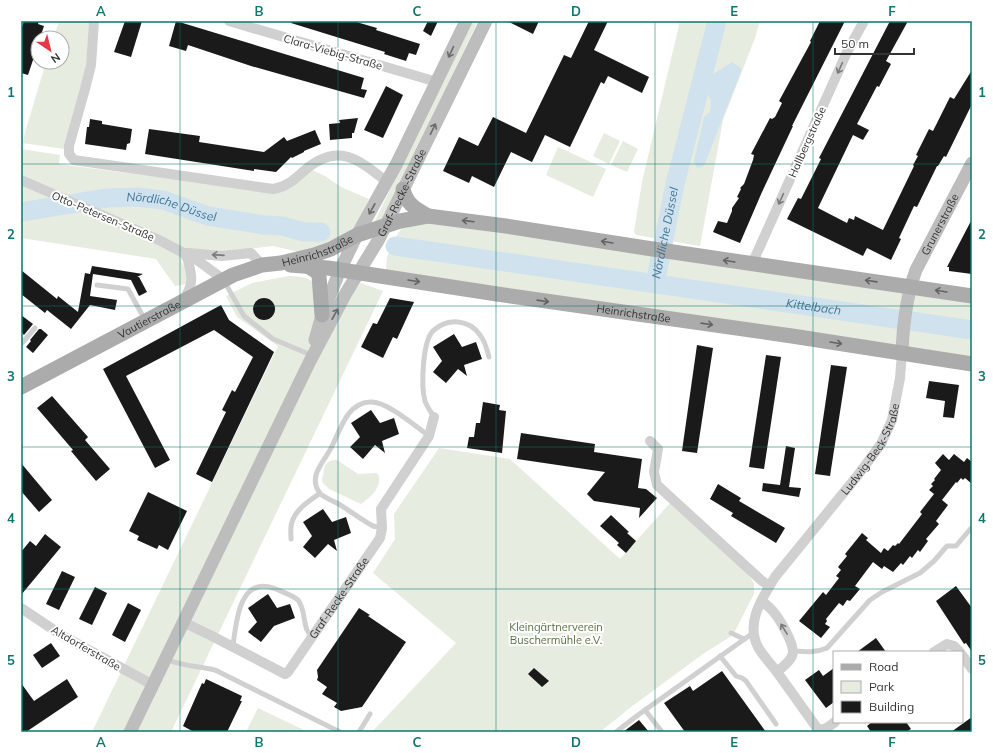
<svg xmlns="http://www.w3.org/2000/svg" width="993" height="753" viewBox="0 0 993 753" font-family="Mulish,sans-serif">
  <rect width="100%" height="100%" fill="#fff"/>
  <g fill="#e6ecdf">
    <path d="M59,21H89L87,56L83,83L64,149L22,143L46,62H62V38H54Z"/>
    <path d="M471,21H478L383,220L374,223Z"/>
    <path d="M680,21H760L755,38L723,120L700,246L636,235L634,232L642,182Z"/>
    <path d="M604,133L620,141L609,164L593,156Z"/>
    <path d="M623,141L638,149L627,172L611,165Z"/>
    <path d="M558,147L606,169L593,197L546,175Z"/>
    <path d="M21,149L60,155L59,164L271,192L312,170L325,176L341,187L369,199L357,222L350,232L339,239L299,252L273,246L232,251H203L181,261L187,271L186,284L175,286L156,259L21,238Z"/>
    <path d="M428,220L972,299V362L386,270L387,257L398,233L403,227Z"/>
    <path d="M289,276C319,277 315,284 316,310L350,296L361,283L383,291L171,732H92L278,346L237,317L226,296L252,283Z"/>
    <path d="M439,448L510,459L620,559L671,502L747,573L754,583V594L733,635L703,654L631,707L600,732H372L456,643L373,573L395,539L394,514Z"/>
    <path d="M333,460H337L358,474L376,473L378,474C383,487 370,498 361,504L329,489L323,483L322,480L325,465L328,462Z"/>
    <path d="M258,708L308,732H246Z"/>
  </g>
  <path fill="#cfe2ee" d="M732,62L742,69L704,166L697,168L694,161L704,117L710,112L711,100L708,95L712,75Z"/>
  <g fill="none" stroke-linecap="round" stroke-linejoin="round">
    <g stroke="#cfe2ee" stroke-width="19">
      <path id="s1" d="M21,212L107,198L137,197L163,200L208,216L264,225L282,226L304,232H321"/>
      <path id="s2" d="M395,246L972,330"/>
      <path id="s3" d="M655,284L675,184L717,21"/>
    </g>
  </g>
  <g fill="#1a1a1a">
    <path d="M24,21H39L38,24L44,26L40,38H38V45L28,75L21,73V30Z"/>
    <path d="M125,21H142L131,57L114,52Z"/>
    <path d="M176,21L364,78L361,89L367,90L364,98L251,66L188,45L186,51L169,46Z"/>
    <path d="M291,21H353L377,28L376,30L420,44L416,55L409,53L406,61L384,54L385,52L291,23Z"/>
    <path d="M428,21H438L431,36L423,31Z"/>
    <path d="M507,21H539L533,34Z"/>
    <path d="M589,21H608L594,50L649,77L642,93L608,76L604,84L601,82L570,147L545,135L532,162L511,152L494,187L472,176L469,183L443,171L459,137L478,146L493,117L526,133L564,55L571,58Z"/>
    <path d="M820,21H845L792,126H793L762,192L740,243L713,232L718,221L727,223L732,211V208L739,198L737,197L741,189L740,188L744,184L753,160L754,155L751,154L770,118L772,119L775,117L782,103L779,101L811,42L810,41Z"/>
    <path d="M890,21H908L886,61L891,64L879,87L877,86L857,124L869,130L863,140L853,135L818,208L847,223L849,218L854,220L855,216L883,230L914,166L913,165L918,156L916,155L929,129L933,131L950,97L954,99L972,70V104L946,157L944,156L938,166H937L917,207L914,206L899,238L901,239L891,260L867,248L863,256L787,219L798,198L801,199L821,159L819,158Z"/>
    <path d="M386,86L403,95L383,138L364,130Z"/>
    <path d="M358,118L354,133H352V138L330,140L329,124L340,123L339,120Z"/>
    <path d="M90,119L102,121V124L132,129L130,143L127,144L126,150L85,144L87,127H89Z"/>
    <path d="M149,129L200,136L199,142L264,152L284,137L287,141L315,130L321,144L304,151V152L292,158L291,157L276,172L254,169V171L145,154Z"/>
    <path d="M972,219V274L949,271V267H947Z"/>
    <path d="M92,266L143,274L137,277H139L147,292L139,296L131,280L93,274L90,296L117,300L115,310L90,305L71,329L47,310L45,313L21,294V270L57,299L58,296L78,312L85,273L90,274Z"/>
    <path d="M390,298L414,302L397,339L393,337L383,358L361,347L373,323L377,324Z"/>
    <circle cx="264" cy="309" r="11"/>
    <path d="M221,305L229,320L274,352L212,482L196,474L226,412L222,410L232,390L235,392L253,357L214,330L126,376L170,460L155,468L103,369Z"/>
    <path d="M21,315L33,324L24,335L21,332Z"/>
    <path d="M39,329H41L48,335L33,353L26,347L31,341L30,340Z"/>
    <path d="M454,334L462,347L476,342L482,359L464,365L467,376L458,369L446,383L433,372L442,361L433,347Z"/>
    <path d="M697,345L713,348L697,453L682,451Z"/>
    <path d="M766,355L781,357L764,469L749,467Z"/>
    <path d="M831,365L847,367L830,476L815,474Z"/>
    <path d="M929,381L959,385L954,418L943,417L945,401L926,398Z"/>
    <path d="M52,396L88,437L85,440L110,469L96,481L71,451L73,450L37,408Z"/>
    <path d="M483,402L500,405L499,410L506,411L502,453L467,448L469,437H474L476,423H480Z"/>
    <path d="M371,410L380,423L394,418L399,434L382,441L385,453L375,445L363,459L350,447L360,437L351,423Z"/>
    <path d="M521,433L595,444L594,452L642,459L638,488L646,489L657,498L639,518L640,508L594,501L587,494L605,472L517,459Z"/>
    <path d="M786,446L795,448L789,487L801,488L799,497L762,491L763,483L780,485Z"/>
    <path d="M943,454L949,460L954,454L964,462L967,458L972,462V484L965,478L963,480L961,478L957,483L956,482L942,500L948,505L936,521L939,524L926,539L928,541L920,552L918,550L912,558L910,556L903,565L901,563L893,572L884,566L882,569L873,562L855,586L860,589L850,601L847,600L843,606L839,603L826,619L827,621L825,624L830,627L821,638L799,621L823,592L826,595L839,578L836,576L841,570L838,567L847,556L845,554L862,533L868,538L866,540L881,553L884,548L888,551L893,545L895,546L898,543L899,544L922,514L920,512L934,494L929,490L933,486L931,484L935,480L934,479L941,470L935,463Z"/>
    <path d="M21,463L52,500L39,512L21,491Z"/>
    <path d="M718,484L741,498L739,501L785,528L776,543L731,516L733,513L710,499Z"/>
    <path d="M148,492L187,511L168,550L159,545L157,549L137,540L139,536L129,531Z"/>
    <path d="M323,509L332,522L346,517L351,533L334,540L337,551L328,544L315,558L303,547L312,536L303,522Z"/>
    <path d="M611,515L629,532L627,533L636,541L626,553L617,545L619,543L600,526Z"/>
    <path d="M45,534L61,547L21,595V552L30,541L36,546Z"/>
    <path d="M62,571L75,577L59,610L46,604Z"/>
    <path d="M956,586L972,608V652L966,643L964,644L936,601Z"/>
    <path d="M95,587L107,593L92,625L79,619Z"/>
    <path d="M268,594L277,608L290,604L295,618L274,626L261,642L248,632L257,622L248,608Z"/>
    <path d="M128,603L141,610L125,642L112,635Z"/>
    <path d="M359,608L370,615L368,616L406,642L362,707L341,711L334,707L337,703L322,694L327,687L317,680L318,677L317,670Z"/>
    <path d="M876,638L886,652H857Z"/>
    <path d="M51,643L60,656L42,668L33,655Z"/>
    <path d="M534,668L549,681L542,687L528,674Z"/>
    <path d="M834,668V702L826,708L805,680L819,670L823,676Z"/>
    <path d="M722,671L766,732H685L664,703L690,686L693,691Z"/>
    <path d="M67,679L78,697L26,732H21V683L34,701Z"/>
    <path d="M206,679L242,696L240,701H242L227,732H194L183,726L202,683L204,684Z"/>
    <path d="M972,717V732H951Z"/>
    <path d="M639,720L649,732H623Z"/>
    <path d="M872,722H906L911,729L906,732H871L867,726Z"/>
  </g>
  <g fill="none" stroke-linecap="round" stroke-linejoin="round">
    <g stroke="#d0d0d0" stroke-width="5">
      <path d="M224,281L244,316L273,339L311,355"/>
      <path d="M97,285L128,289L145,320"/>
      <path d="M21,342L22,343L35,328"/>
      <path d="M434,417C431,412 427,407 425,401C421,387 422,340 434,330C448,318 469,319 480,335C485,341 487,349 489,357"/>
      <path d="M382,528L373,526C360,519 349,510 337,503C331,500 322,497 319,492C308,476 324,462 331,448C340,432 346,403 370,402C387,401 415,426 429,436"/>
      <path d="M291,539C291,534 290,527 292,522C296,509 309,501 319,494"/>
      <path d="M731,633L744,639"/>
      <path d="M233,646C236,623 239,574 276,589C283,592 292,595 298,600C305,609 303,620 307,630C308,632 310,635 311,638"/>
      <path d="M794,651C806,652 815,653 827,648L870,600L882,592L920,573L934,561L947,546H956L972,527"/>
      <path d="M720,656L736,676L742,678L746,681L776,724"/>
      <path d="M166,659C181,666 198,666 215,670L340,732"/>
      <path d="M645,710L662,732"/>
      <path d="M359,732L370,714"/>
      <path d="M616,732L638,715L753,633"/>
    </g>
    <g stroke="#d0d0d0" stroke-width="10">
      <path d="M94,21L91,65L85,89L69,146V154L74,160L273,189C287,187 295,179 305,170C338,142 358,159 387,182"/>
      <path d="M229,21L437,82"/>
      <path d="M21,180L157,239L197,260L223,279"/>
      <path d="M188,253L222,256L251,253L262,265"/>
      <path d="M752,264L847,52L864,21"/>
      <path d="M183,300C196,282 191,273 186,253"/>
      <path d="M650,441L658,449L654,472L657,485L761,580L769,586"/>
      <path id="s4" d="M761,602C764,603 767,605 769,607C777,614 797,646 792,656C789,663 782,667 777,672C771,664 763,656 758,647C745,622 763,597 775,577L858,475L881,444L892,420L900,378L902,353"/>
      <path d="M21,608L63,636L153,685"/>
      <path id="s5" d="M183,622L210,635L285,674L288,672L380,538L382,528L381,509L429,436L434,417"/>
      <path d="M934,652L947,644L954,646L960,652"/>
      <path d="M962,655L972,669"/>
      <path d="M777,672L817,728C824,732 829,726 835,722"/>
    </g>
    <g stroke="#bdbdbd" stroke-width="13">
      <path d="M315,340L322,315L340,270L357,235L397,163L466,21"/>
      <path id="s6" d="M902,353C903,325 906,297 916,270L972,163"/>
      <path id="s7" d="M130,732L310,361L346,293L379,239L486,21"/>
    </g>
    <g stroke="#ababab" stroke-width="15">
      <path d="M403,189C407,205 415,208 428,216"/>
      <path id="s8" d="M290,265L328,268L497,294L792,336L972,364"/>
      <path d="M309,267L317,272L319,276L322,315"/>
      <path id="s9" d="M21,387L233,275L262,265L281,263L314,255L331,249L357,235L400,221L428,216L506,226L646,248L972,296"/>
    </g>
  </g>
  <defs><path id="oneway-shaft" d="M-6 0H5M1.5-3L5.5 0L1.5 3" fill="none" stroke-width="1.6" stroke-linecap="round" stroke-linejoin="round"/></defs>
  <g stroke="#6a6a6a">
    <use href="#oneway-shaft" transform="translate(451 52) rotate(115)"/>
    <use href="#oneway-shaft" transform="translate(433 129) rotate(-64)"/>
    <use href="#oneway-shaft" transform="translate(372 209) rotate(119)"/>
    <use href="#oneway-shaft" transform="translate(335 314) rotate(-61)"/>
  </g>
  <g stroke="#7a7a7a">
    <use href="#oneway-shaft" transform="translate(840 68) rotate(114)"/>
    <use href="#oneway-shaft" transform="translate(781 199) rotate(114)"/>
    <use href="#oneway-shaft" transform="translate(218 255) rotate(-176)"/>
    <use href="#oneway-shaft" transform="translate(784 629) rotate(-122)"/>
  </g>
  <g stroke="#636363">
    <use href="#oneway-shaft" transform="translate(468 221) rotate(-173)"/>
    <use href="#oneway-shaft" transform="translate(607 242) rotate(-171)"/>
    <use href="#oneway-shaft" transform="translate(729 261) rotate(-171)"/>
    <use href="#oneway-shaft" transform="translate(414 281) rotate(9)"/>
    <use href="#oneway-shaft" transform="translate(871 281) rotate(-172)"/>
    <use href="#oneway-shaft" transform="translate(941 291) rotate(-171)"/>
    <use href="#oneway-shaft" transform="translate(543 301) rotate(8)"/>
    <use href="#oneway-shaft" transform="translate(707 324) rotate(8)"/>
    <use href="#oneway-shaft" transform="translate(836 343) rotate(9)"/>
  </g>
  <path fill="none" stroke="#0f766e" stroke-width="1" stroke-opacity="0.55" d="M180,21V732M338,21V732M496,21V732M655,21V732M813,21V732M21,164H972M21,306H972M21,447H972M21,589H972"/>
  <g text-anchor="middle" stroke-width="4" stroke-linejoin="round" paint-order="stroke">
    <g font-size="11" fill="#333" stroke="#fff">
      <text transform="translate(333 52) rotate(16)" y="4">Clara-Viebig-Straße</text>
      <text transform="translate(807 142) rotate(-66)" y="4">Hallbergstraße</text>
      <text dy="4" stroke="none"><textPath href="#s7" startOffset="604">Graf-Recke-Straße</textPath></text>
      <text transform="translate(103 216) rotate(23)" y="4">Otto-Petersen-Straße</text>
      <text dy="4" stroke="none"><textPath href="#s6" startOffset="136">Grunerstraße</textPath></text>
      <text dy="4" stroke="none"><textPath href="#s9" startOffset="328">Heinrichstraße</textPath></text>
      <text dy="4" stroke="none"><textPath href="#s8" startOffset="347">Heinrichstraße</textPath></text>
      <text dy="4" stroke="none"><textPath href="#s9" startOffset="145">Vautierstraße</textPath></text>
      <text dy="4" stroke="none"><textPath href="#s4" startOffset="355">Ludwig-Beck-Straße</textPath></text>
      <text dy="4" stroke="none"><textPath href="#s5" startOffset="208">Graf-Recke-Straße</textPath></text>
      <text transform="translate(86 648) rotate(30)" y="4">Altdorferstraße</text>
    </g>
    <g font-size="11" fill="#56703f" stroke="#fff">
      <text x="556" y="631">Kleingärtnerverein<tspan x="556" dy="13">Buschermühle e.V.</tspan></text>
    </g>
    <g font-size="12" font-style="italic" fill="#3f7597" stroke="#fff">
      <text dy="4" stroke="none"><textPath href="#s1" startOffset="153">Nördliche Düssel</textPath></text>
      <text dy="4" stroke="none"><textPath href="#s3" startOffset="52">Nördliche Düssel</textPath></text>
      <text dy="4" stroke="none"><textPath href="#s2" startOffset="423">Kittelbach</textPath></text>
    </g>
  </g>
  <rect width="993" height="753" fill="none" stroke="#ffffff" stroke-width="44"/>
  <rect x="833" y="651" width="130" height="72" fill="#ffffff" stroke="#adadad"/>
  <rect x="841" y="664" width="20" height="6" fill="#ababab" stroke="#adadad"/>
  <text x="869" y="671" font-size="12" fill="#333333">Road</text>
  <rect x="841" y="681" width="20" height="12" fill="#e6ecdf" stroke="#adadad"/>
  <text x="869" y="691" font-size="12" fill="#333333">Park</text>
  <rect x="841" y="701" width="20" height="12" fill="#1a1a1a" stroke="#adadad"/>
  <text x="869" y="711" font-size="12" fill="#333333">Building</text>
  <g transform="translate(50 50) rotate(145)"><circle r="19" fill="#ffffff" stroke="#adadad"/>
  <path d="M0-3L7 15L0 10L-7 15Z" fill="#e63946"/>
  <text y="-6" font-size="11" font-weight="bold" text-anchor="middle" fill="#333333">N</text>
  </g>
  <path d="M835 48v6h79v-6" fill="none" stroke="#333333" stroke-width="2"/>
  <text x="841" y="48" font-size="12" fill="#333333" stroke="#ffffff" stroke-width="3" paint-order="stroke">50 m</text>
  <rect x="22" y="22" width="949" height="709" fill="none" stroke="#0f766e" stroke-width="1.5"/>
  <g font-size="13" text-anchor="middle" font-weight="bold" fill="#0f766e">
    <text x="101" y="16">A</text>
    <text x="259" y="16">B</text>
    <text x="417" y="16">C</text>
    <text x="576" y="16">D</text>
    <text x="734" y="16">E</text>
    <text x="892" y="16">F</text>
    <text x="11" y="97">1</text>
    <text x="982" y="97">1</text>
    <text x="11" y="239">2</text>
    <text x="982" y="239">2</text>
    <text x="11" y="381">3</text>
    <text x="982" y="381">3</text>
    <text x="11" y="523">4</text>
    <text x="982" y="523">4</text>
    <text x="11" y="665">5</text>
    <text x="982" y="665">5</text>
    <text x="101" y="747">A</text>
    <text x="259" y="747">B</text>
    <text x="417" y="747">C</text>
    <text x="576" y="747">D</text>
    <text x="734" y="747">E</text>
    <text x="892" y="747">F</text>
  </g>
</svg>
